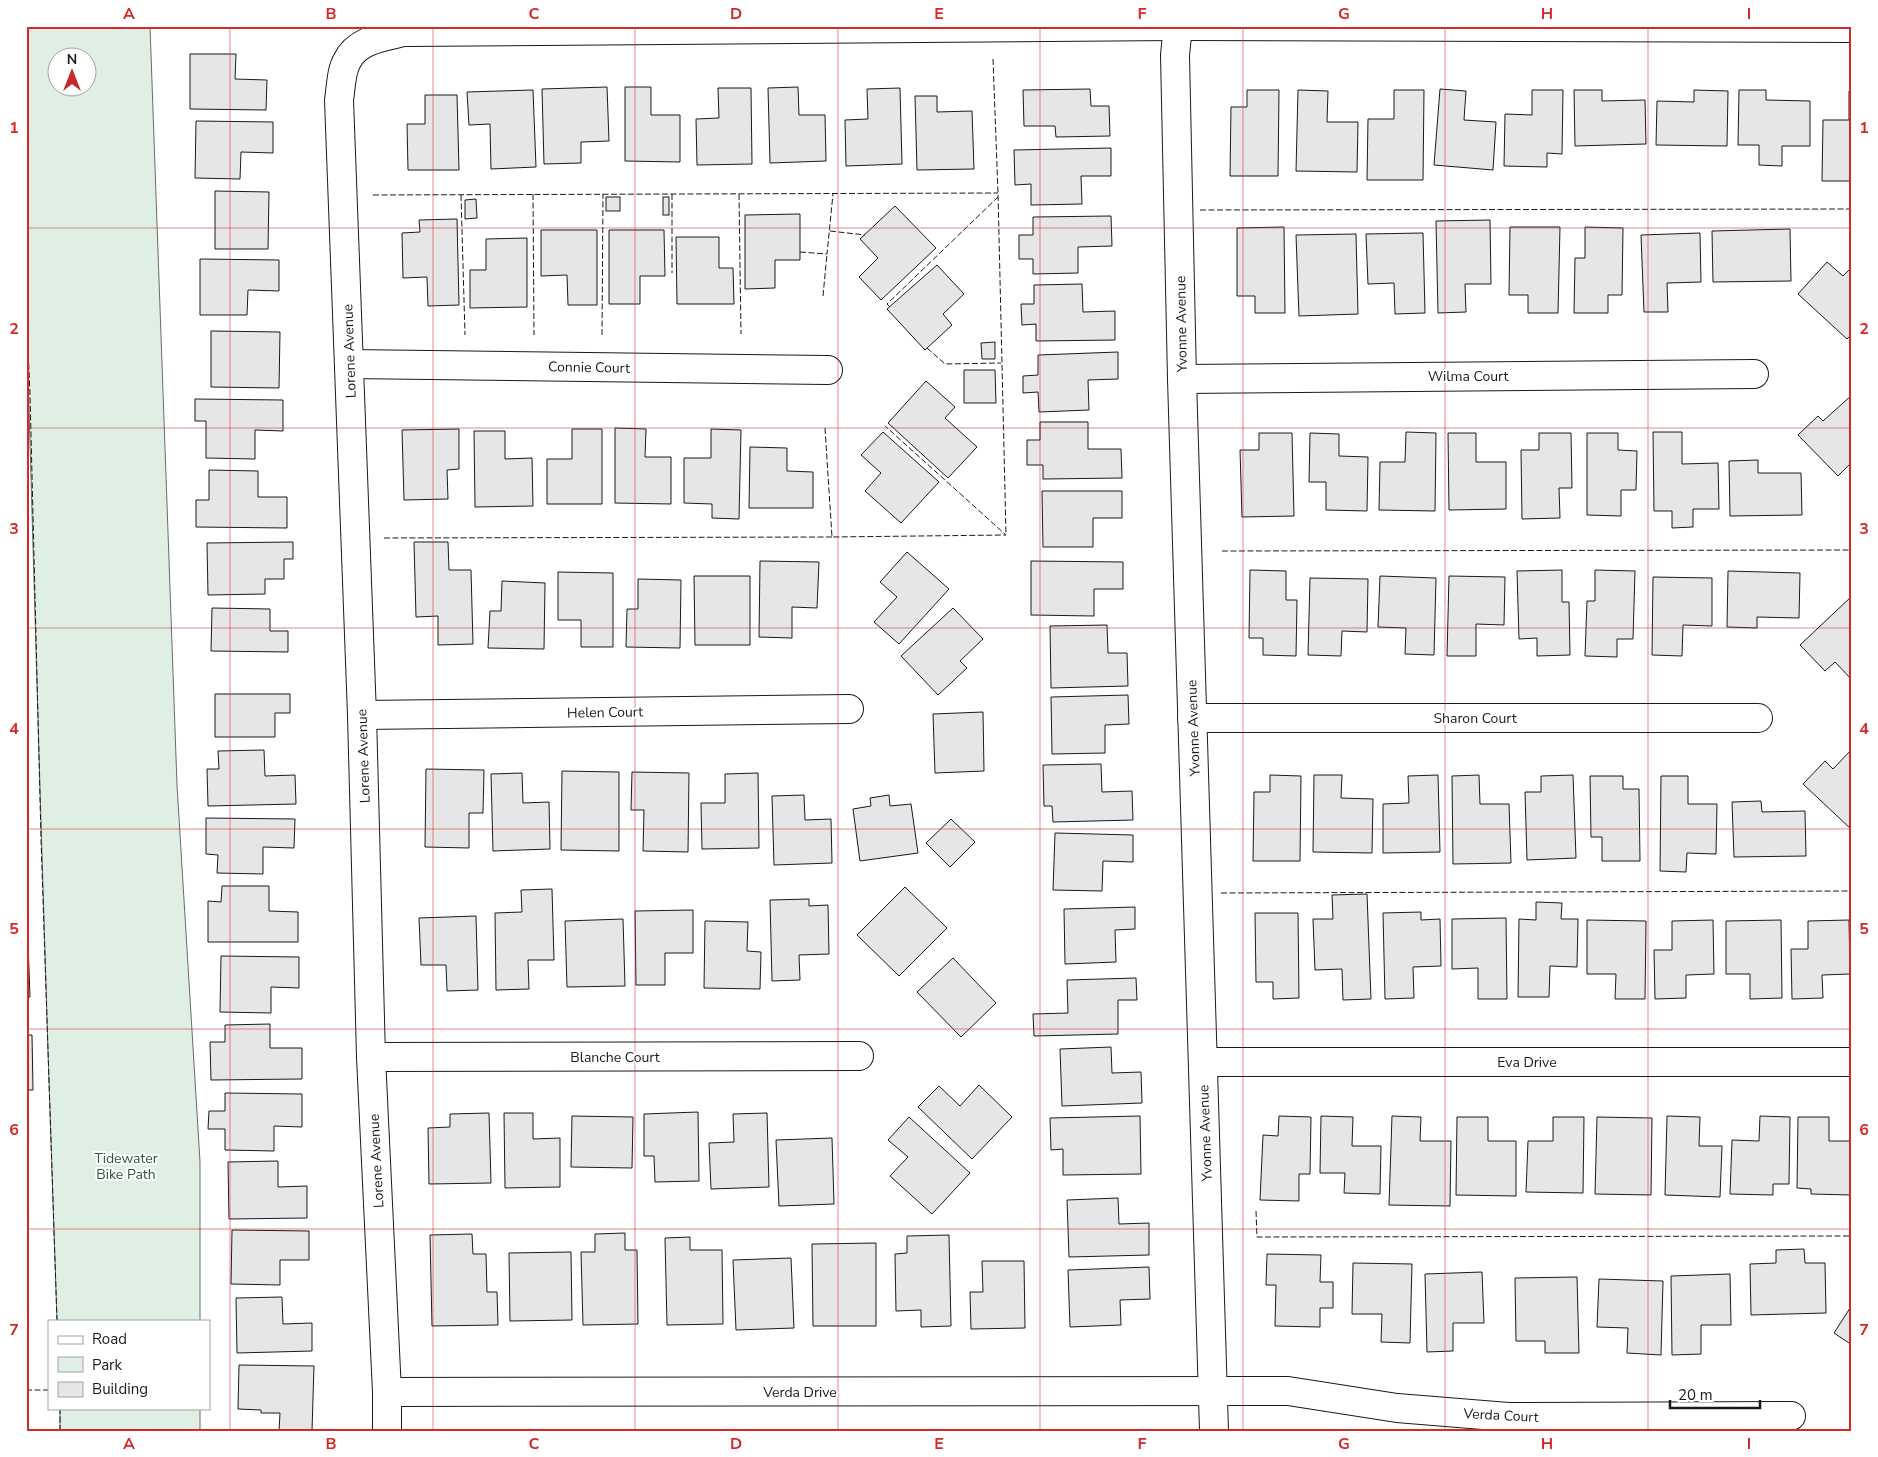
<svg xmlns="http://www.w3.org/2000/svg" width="1878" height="1457" viewBox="0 0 1878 1457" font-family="'Nunito Sans',sans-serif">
  <rect width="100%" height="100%" fill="#fff"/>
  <g fill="#e0efe3" stroke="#6a6a6a" fill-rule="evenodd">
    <path d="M26,26H150L177,785L200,1162V1321H57C45,983 36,644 26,306C24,213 26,119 26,26ZM58,58H88V88H58Z"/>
    <rect x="60" y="1408" width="140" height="23"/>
  </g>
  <g fill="#e6e6e6" stroke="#1a1a1a">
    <path d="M190,54H236L235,79L267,80L266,110L190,109Z"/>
    <path d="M607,87L609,141L581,142V163L544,164L542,89Z"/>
    <path d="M625,87H651V115H680V162L625,161Z"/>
    <path d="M798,87L799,115H825L826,161L770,163L768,88Z"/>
    <path d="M718,88H751L752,164L697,165L696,119L719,118Z"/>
    <path d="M900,88L902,164L846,166L845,120L868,119L867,89Z"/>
    <path d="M1090,89L1091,106H1109L1110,136L1056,137L1055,126H1024L1023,90Z"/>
    <path d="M1440,89L1466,91L1464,120L1496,122L1493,170L1434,165Z"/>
    <path d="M533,90L536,167L491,169L490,124L469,125L467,92Z"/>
    <path d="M1247,90H1279L1278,176H1230L1231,107H1247Z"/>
    <path d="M1298,90L1328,91L1327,122H1358L1357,172L1296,171Z"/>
    <path d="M1394,90H1424L1423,180H1367L1368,119H1394Z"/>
    <path d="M1532,90H1563L1562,154L1547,153V167L1504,166L1505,114L1532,115Z"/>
    <path d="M1574,90H1602V101L1645,100L1646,144L1575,146Z"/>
    <path d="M1694,90L1728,91L1727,146L1656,145L1657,101L1694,102Z"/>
    <path d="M1739,90H1766V100L1810,101V146H1782V166L1759,165V145H1738Z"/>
    <path d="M1849,91H1852V181H1822L1823,120H1849Z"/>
    <path d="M425,95H457L459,170H408L407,124H425Z"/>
    <path d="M915,96H937V112L972,111L974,169L917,170Z"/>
    <path d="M196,121L273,122V153L241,152L240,179L195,178Z"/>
    <path d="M1111,148V176H1081L1082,204L1031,205V184L1015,185L1014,150Z"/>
    <path d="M215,191L269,192L268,249H215Z"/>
    <rect x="606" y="197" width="14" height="14"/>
    <rect x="663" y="197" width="6" height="18"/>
    <path d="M476,199L477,218L465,219V200Z"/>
    <path d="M895,206L936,248L881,300L859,277L878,258L860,239Z"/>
    <path d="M800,214V260H775V288L745,289V215Z"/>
    <path d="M1111,216L1112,246L1078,247V273L1033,274V259H1019V235H1033V217Z"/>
    <path d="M457,219L459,305L428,306L427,277L403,278L402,233L420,232L419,220Z"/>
    <path d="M1490,220L1491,284H1465L1466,312L1438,313L1436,221Z"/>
    <path d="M1284,227L1285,313H1255V296H1237V228Z"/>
    <path d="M1510,227H1560L1558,313H1528V295H1509Z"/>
    <path d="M1585,227L1623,228L1622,295H1608V313H1574L1575,258H1585Z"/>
    <path d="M1790,229L1791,281L1713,282L1712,231Z"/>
    <path d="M541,230H597V305H568L567,275L541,276Z"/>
    <path d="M609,230H664L665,276H640V304H609Z"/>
    <path d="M1423,233L1425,313L1395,314L1394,283L1368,284L1366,234Z"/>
    <path d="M1700,233L1701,282L1667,283L1668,312H1644L1641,235Z"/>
    <path d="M1356,234L1358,314L1299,316L1296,235Z"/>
    <path d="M676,237H719V268H733L734,304H677Z"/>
    <path d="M527,238V307L470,308V270H486V239Z"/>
    <path d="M200,259L279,260V291L248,290L247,315H200Z"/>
    <path d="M1827,262L1843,276L1852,267V334L1847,339L1798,294Z"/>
    <path d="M937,265L964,294L943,314L952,325L925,350L887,309Z"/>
    <path d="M1082,284L1083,312L1115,311V340L1036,341V324L1022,325L1021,304H1034V285Z"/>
    <path d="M211,331L280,332L279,388L211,387Z"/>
    <path d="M995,342V359H982L981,343Z"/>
    <path d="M1118,352V379L1088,380L1089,410L1039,412L1038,392L1023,393V376L1038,375V355Z"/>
    <path d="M964,370H995L996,403H964Z"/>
    <path d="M926,381L955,407L945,418L977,447L948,478L888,423Z"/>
    <path d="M1852,395V462L1838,476L1798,435L1818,416L1823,421Z"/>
    <path d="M195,399L283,400V431L255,430V459L206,458V421H195Z"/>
    <path d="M1040,422H1088V449H1121L1122,478L1043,479V465H1027V440H1040Z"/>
    <path d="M615,428L646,429L645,457H671V504L615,503Z"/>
    <path d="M459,429V469L447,470L448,499L404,500L402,430Z"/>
    <path d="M572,429H602V504H547V459H572Z"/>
    <path d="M711,429L741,430L739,519L712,518V504L684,503V458H711Z"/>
    <path d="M474,431H505V459L532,458L533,506L475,507Z"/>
    <path d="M883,432L939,482L901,523L865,491L881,473L861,455Z"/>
    <path d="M1406,432L1436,433L1435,511L1379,510L1380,462H1405Z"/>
    <path d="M1653,432H1682V464L1718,463L1719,509H1693V527L1672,528V511H1654Z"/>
    <path d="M1259,433H1292L1294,516L1242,517L1240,450H1259Z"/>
    <path d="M1310,433L1339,434V456L1368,457L1367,511L1326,510V482H1309Z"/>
    <path d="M1448,433H1476V462H1506V509L1449,510Z"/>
    <path d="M1539,433H1571L1572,488H1559L1560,518L1522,519L1521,450H1539Z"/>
    <path d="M1587,433H1618V450L1637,451L1636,490H1621V516L1587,515Z"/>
    <path d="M750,447L787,448V471L813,472V508H749Z"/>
    <path d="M1758,460V473H1801L1802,515L1730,516L1729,461Z"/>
    <path d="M209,470L258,471V497H287V528L196,527V500H209Z"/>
    <path d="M1042,491H1122V518H1093V547H1043Z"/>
    <path d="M293,542V559H284V579H265V594L208,595L207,543Z"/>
    <path d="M414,542H448L449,570H471L473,644L438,645V616L416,617Z"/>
    <path d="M907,552L949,589L899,644L874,622L897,597L880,582Z"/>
    <path d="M760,561L819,562L817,608L792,607V638L759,637Z"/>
    <path d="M1031,561L1123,562V589H1094V616L1031,615Z"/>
    <path d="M1250,570L1286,571V600H1297L1296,656L1263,655V638H1249Z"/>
    <path d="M1562,570V602H1569L1570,655L1537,656V638L1519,639L1517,571Z"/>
    <path d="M1595,570L1635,571L1633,639H1617V657L1585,656L1587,601H1595Z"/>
    <path d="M1728,571L1800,573L1799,618L1757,617V628L1727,627Z"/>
    <path d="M558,572L613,573V647H581V620H558Z"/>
    <path d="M694,576H750V645H695Z"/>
    <path d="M1380,576L1436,578L1434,655L1405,654L1406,628L1378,627Z"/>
    <path d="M1449,576L1505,577L1504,625L1476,624V656H1447Z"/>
    <path d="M1653,577L1712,578V626L1683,625L1682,656L1652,655Z"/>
    <path d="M1310,578L1368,579L1367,632L1342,631L1341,656L1308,655Z"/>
    <path d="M638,579L681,580L680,648L626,647L627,609H638Z"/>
    <path d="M502,581L545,583L544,649L488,648L490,611H501Z"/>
    <path d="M1852,596V680L1835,662L1825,671L1800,645Z"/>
    <path d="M212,608L270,609V631H288V652L211,651Z"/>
    <path d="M953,608L983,639L960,661L967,668L938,695L901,656Z"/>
    <path d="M1107,625L1108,653H1127L1128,686L1051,688L1050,626Z"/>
    <path d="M215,694H290V713H275V737H215Z"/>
    <path d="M1128,695L1129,724L1105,725V753L1052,754L1051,697Z"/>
    <path d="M983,712L984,771L935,773L933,714Z"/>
    <path d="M1852,749V830L1803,784L1825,761L1833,769Z"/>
    <path d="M264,750L265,776L295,775L296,804L208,806L207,769H219L218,751Z"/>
    <path d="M1101,764L1102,792L1132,791L1133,820L1053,822L1052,806H1044L1043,765Z"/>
    <path d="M426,769L484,770L483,813H469V848L425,847Z"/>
    <path d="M562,771L619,772V851L561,850Z"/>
    <path d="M632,772L689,773L688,852L643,851L644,810H631Z"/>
    <path d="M522,773L523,803L549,802L550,849L493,851L491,774Z"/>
    <path d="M758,773L759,848L702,849L701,803H725V774Z"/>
    <path d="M1270,775L1301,776L1300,861H1253L1254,792H1270Z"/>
    <path d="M1314,775H1342L1341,798L1373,799L1372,853L1313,852Z"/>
    <path d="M1438,775L1440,852L1383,853V804L1409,803L1408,776Z"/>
    <path d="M1479,775L1480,804H1509L1511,863L1453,864L1452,776Z"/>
    <path d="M1573,775L1576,858L1527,860L1525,792H1541V776Z"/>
    <path d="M1590,776H1623V789H1639L1640,861H1602V837H1591Z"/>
    <path d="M1661,776H1688V804H1717L1716,854L1687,853L1686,872L1660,871Z"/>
    <path d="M804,795L805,820L831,819L832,863L774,865L772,796Z"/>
    <path d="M889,795L890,806L911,804L918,853L860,861L853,809L871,806L870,798Z"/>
    <path d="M1761,801L1762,812L1805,811L1806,856L1734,857L1732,802Z"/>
    <path d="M206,818L295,819L294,848L263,847V874L217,873L218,855L206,854Z"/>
    <path d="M951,819L975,842L950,867L926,843Z"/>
    <path d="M1055,833L1133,835V862L1103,861L1102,891L1053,890Z"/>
    <path d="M222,886H269V911L298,912V942H208V901L221,902Z"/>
    <path d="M905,887L947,928L899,976L857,935Z"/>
    <path d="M552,889L554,960H528L529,989L496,990L495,913L522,912L521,890Z"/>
    <path d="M1367,894L1371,999L1343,1000L1342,969L1315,970L1313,919H1333L1332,895Z"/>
    <path d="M809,899V906L828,905L829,954L799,955L800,980L772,981L770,900Z"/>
    <path d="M1536,902L1562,903L1561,919H1578L1577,967L1550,966L1549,997H1518L1519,919L1536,920Z"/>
    <path d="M1135,907V929L1115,930L1116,962L1065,964L1064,909Z"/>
    <path d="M693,910V953H665V985H636L635,911Z"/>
    <path d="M1421,912V920L1440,919L1441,966L1413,967L1414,998L1385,999L1383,913Z"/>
    <path d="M1255,913H1298L1299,998L1273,999V982H1256Z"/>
    <path d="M476,916L478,990L447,991L446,965H421L419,918Z"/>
    <path d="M1506,918L1507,999H1478V968L1452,969V919Z"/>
    <path d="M623,919L625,986L567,987L565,921Z"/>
    <path d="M1587,920L1646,921L1645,999H1615L1616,974H1587Z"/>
    <path d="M1713,920L1714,974L1686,975V998L1655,999L1654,950H1672V921Z"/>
    <path d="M1781,920L1782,998L1750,999V974H1726V921Z"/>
    <path d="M1849,920L1850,974L1822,975L1823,998L1792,999L1791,949H1808V921Z"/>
    <path d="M705,921L748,922L747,951L761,952L760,989L704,988Z"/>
    <path d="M26,942H28L30,997H26Z"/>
    <path d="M221,956L299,957V988L271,987V1013L220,1012Z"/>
    <path d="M953,958L996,1003L961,1037L917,992Z"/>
    <path d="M1136,978L1137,1000H1118V1034L1034,1036L1033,1014L1068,1013L1067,980Z"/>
    <path d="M270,1024V1048H302V1079L211,1080L210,1042H225V1025Z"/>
    <path d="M26,1035H32L33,1090H26Z"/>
    <path d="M1111,1047L1112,1073L1141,1072L1142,1103L1062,1106L1060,1049Z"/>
    <path d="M979,1085L1012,1117L972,1159L918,1107L939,1086L960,1106Z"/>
    <path d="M225,1093L302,1094V1127L274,1126V1151L225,1150V1129H208L209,1111H225Z"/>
    <path d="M698,1112L699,1181L655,1182L654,1156H644V1114Z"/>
    <path d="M489,1113L491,1183L429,1184L428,1128L450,1127V1114Z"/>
    <path d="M504,1113H533V1139L560,1138V1187L505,1188Z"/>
    <path d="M767,1113L769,1187L711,1189L709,1143L734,1142L733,1114Z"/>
    <path d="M572,1116L633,1117L632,1168L571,1167Z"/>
    <path d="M1140,1116L1141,1174L1063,1175V1149L1051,1150L1050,1118Z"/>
    <path d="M1279,1116L1311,1117L1310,1174H1299V1201L1260,1200L1263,1135L1278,1136Z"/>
    <path d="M1321,1116L1353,1117L1352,1146H1381L1380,1194L1344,1193L1345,1173H1320Z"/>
    <path d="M1392,1116L1421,1117L1420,1141H1451L1450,1206L1389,1205Z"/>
    <path d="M1667,1116L1700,1117L1699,1146H1722L1720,1197L1665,1195Z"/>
    <path d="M1760,1116L1790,1117L1789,1184H1773V1195L1730,1194L1732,1140L1759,1141Z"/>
    <path d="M909,1117L970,1173L932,1214L890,1176L908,1157L888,1140Z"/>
    <path d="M1457,1117H1488V1141H1516V1196L1456,1195Z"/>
    <path d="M1553,1117H1584L1583,1193L1526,1192L1528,1141H1553Z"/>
    <path d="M1597,1117L1652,1118L1651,1195L1595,1194Z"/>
    <path d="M1798,1117H1829V1141H1852V1195L1811,1194V1189L1797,1188Z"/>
    <path d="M832,1138L834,1204L779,1206L776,1140Z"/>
    <path d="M278,1161V1187L307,1186V1218L229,1219L228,1162Z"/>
    <path d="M1118,1198L1119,1224L1149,1223V1255L1069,1257L1067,1200Z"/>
    <path d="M232,1230L309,1231V1260H280V1285L231,1284Z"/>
    <path d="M625,1233V1250H637L638,1324L583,1325L581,1252H595V1234Z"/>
    <path d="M472,1234L473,1254H486L487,1292H497L498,1325L432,1326L430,1235Z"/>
    <path d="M949,1235L951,1326L921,1327V1310L896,1311L895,1254L907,1253V1236Z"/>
    <path d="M690,1237V1250H722L723,1324L667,1325L665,1238Z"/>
    <path d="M876,1243V1326H813L812,1244Z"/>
    <path d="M1804,1249L1805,1263H1825L1826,1313L1751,1315L1750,1264L1776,1263V1250Z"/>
    <path d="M571,1252L572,1320L510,1321L509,1253Z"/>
    <path d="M1267,1254L1321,1255L1320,1282H1333V1308H1320V1327L1275,1326L1276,1285H1266Z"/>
    <path d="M791,1258L794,1328L736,1330L733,1260Z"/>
    <path d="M982,1261H1024L1025,1328L971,1329L970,1292H983Z"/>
    <path d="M1353,1263L1412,1264L1410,1343L1381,1342L1382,1314H1352Z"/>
    <path d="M1149,1267L1150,1299L1120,1300L1121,1325L1070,1327L1068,1270Z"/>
    <path d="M1482,1272L1484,1323H1453V1351L1427,1352L1425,1274Z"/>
    <path d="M1730,1274L1731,1325H1701V1354L1672,1355L1671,1276Z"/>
    <path d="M1577,1277L1579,1353H1545V1341H1516L1515,1278Z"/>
    <path d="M1599,1279L1663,1281L1661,1355L1627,1353L1628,1328L1597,1327Z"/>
    <path d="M282,1297L283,1324L312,1323V1351L237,1353L236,1298Z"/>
    <path d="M1852,1305V1345L1834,1333Z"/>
    <path d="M239,1365L314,1366L312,1431H279L280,1413H261V1410L238,1409Z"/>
  </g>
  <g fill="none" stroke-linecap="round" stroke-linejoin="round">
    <defs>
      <g id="minor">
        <path d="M1178,26L1175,55L1182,379L1214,1431"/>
        <path d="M1182,26L1852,28"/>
        <path d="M349,364L828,370"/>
        <path d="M1182,379L1754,374"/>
        <path d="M362,715L849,709"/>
        <path d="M1192,718H1758"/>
        <path d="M371,1057L859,1056"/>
        <path d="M1203,1062H1852"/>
        <path d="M387,1392L1288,1391L1397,1408L1508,1417L1791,1416"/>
        <path d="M387,1431V1392L371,1057L362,715L339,100C341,88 341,71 347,61C357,40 383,37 404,32L1176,26"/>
      </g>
    </defs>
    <use href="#minor" stroke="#1a1a1a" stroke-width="30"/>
    <use href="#minor" stroke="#fff" stroke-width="28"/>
    <g stroke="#1a1a1a" stroke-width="1" stroke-dasharray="6 2.5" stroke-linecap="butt">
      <path d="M993,59L998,193L1006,535"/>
      <path d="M533,194L534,335"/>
      <path d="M672,194V273"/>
      <path d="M739,194L741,334"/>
      <path d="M373,195L998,193"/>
      <path d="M461,195L465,335"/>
      <path d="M1200,210L1852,209"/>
      <path d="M830,231L865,235"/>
      <path d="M800,252L827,254L833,194"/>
      <path d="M823,296L827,254"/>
      <path d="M26,304L30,394L41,839L57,1321"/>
      <path d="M890,307L887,304L998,197"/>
      <path d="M602,335L603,194"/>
      <path d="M927,348L945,364L1001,363"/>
      <path d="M825,428L832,537L1006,535L885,426"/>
      <path d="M384,538L832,537"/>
      <path d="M1222,551L1852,550"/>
      <path d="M1221,893L1852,891"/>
      <path d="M1256,1211L1257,1237L1852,1236"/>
      <path d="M26,1390H49"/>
      <path d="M60,1408V1431"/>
    </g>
  </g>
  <path fill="none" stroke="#d62828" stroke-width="1" stroke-opacity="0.55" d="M230,26V1431M433,26V1431M635,26V1431M838,26V1431M1040,26V1431M1243,26V1431M1445,26V1431M1648,26V1431M26,228H1852M26,428H1852M26,628H1852M26,829H1852M26,1029H1852M26,1229H1852"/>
  <g text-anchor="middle" stroke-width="4" stroke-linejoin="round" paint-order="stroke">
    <g font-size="14" fill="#1a1a1a" stroke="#fff">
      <text transform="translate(1181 324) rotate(-91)" y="5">Yvonne Avenue</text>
      <text transform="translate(349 351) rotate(-92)" y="5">Lorene Avenue</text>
      <text transform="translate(589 367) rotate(1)" y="5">Connie Court</text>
      <text x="1468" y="381">Wilma Court</text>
      <text transform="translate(605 712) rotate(-1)" y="5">Helen Court</text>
      <text x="1475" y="723">Sharon Court</text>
      <text transform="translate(1193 728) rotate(-92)" y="5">Yvonne Avenue</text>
      <text transform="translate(363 756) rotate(-92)" y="5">Lorene Avenue</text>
      <text x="615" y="1062">Blanche Court</text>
      <text x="1527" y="1067">Eva Drive</text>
      <text transform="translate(1205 1133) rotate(-92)" y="5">Yvonne Avenue</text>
      <text transform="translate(376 1161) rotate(-93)" y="5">Lorene Avenue</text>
      <text x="800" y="1397">Verda Drive</text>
      <text transform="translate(1501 1415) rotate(3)" y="5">Verda Court</text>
    </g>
    <g font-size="14" fill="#2b5a34" stroke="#fff">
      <text x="126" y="1163">Tidewater<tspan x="126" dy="16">Bike Path</tspan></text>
    </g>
  </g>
  <rect width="1878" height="1457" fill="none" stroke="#ffffff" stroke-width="55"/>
  <rect x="48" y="1320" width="162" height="90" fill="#ffffff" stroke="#a3a3a3"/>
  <rect x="58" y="1336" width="25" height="8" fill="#ffffff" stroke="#a3a3a3"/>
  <text x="92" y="1344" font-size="15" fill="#1a1a1a">Road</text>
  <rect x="58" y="1357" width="25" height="15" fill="#e0efe3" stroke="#a3a3a3"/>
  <text x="92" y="1370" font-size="15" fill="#1a1a1a">Park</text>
  <rect x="58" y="1382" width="25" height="15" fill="#e6e6e6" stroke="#a3a3a3"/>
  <text x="92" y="1394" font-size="15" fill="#1a1a1a">Building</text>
  <g transform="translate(72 72)"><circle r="24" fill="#ffffff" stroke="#a3a3a3"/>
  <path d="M0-4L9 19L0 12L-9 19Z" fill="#c62828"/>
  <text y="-8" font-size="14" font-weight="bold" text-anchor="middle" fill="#1a1a1a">N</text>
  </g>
  <path d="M1670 1400v8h90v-8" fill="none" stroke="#1a1a1a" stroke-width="2.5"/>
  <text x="1678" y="1400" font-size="15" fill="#1a1a1a" stroke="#ffffff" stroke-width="4" paint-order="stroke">20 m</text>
  <rect x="28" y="28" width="1822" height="1402" fill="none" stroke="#d62828" stroke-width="2"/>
  <g font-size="16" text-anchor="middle" font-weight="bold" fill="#d62828">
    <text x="129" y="19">A</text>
    <text x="331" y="19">B</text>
    <text x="534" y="19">C</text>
    <text x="736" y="19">D</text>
    <text x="939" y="19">E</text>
    <text x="1142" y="19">F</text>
    <text x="1344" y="19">G</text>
    <text x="1547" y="19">H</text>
    <text x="1749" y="19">I</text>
    <text x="14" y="133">1</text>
    <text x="1864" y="133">1</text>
    <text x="14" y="334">2</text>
    <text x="1864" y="334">2</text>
    <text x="14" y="534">3</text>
    <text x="1864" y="534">3</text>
    <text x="14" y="734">4</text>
    <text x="1864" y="734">4</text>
    <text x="14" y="934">5</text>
    <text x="1864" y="934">5</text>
    <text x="14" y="1135">6</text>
    <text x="1864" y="1135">6</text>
    <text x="14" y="1335">7</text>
    <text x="1864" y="1335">7</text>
    <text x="129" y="1449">A</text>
    <text x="331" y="1449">B</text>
    <text x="534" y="1449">C</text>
    <text x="736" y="1449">D</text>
    <text x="939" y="1449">E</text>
    <text x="1142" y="1449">F</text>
    <text x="1344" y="1449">G</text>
    <text x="1547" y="1449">H</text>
    <text x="1749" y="1449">I</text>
  </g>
</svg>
